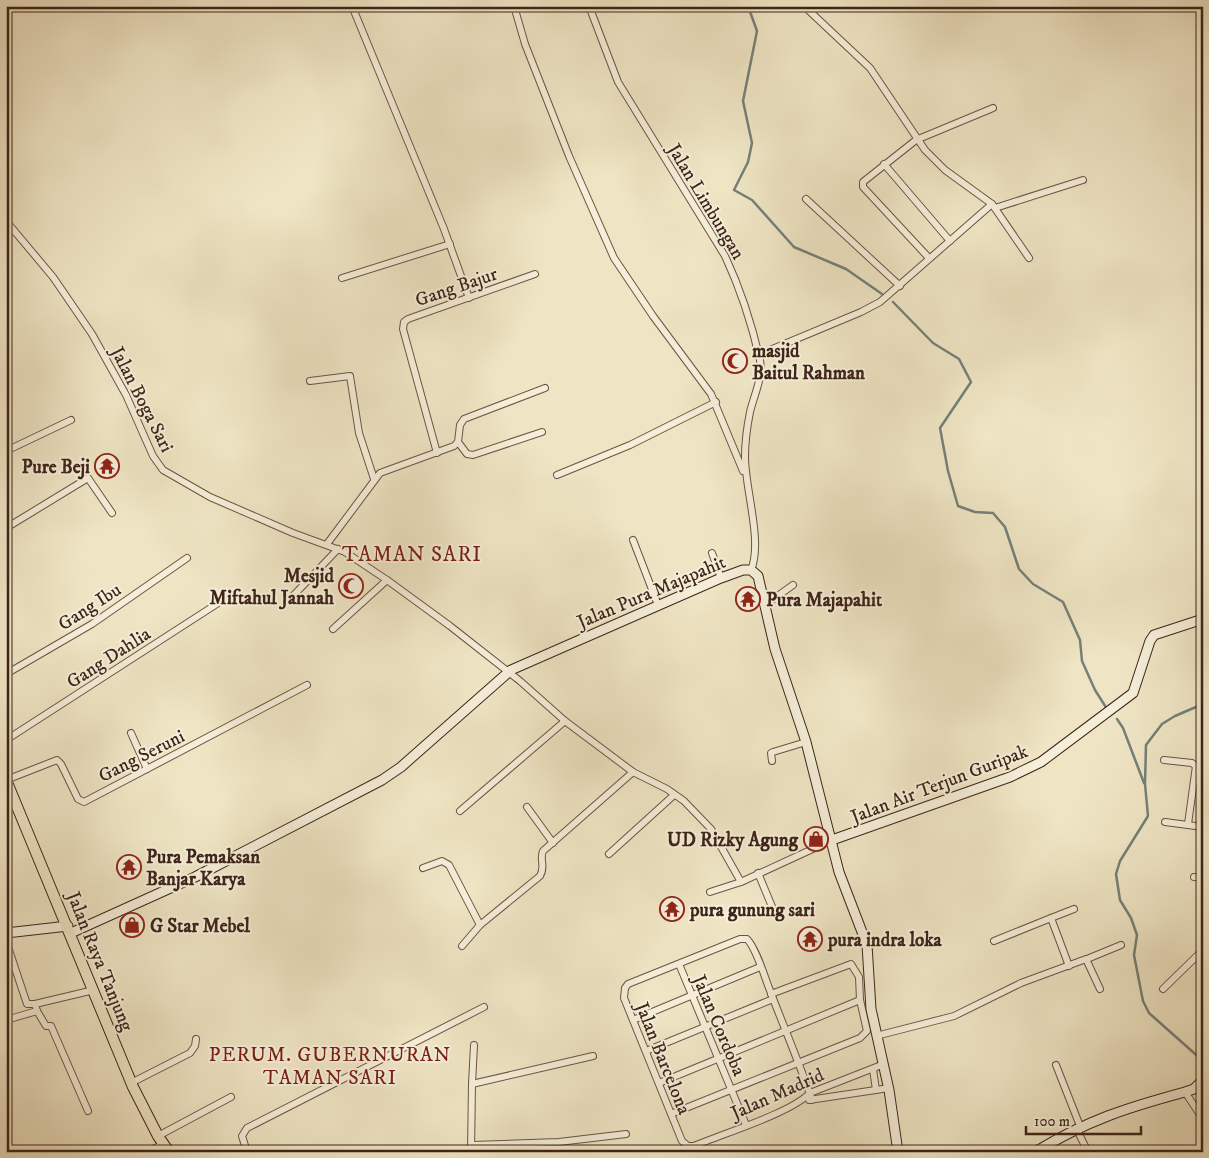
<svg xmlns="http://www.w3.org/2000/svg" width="1209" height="1158" viewBox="0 0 1209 1158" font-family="'IM FELL DW Pica',serif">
  <rect width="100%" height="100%" fill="#efe5c4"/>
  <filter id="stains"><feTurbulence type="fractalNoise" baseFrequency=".004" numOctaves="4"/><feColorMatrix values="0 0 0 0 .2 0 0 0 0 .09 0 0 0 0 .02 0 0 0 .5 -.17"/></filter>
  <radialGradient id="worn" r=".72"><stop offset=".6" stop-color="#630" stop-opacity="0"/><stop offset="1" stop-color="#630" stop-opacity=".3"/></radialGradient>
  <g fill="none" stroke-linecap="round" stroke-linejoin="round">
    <g stroke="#758079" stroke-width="2.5">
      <path d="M748,6L757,31L743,101L752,143L748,162L734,190L752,200L794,247L846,269L882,294"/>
      <path d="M893,302L933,343L959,359L971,382L940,428L948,471L958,506L975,512L993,513L1005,527L1019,569L1033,584L1063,602L1080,640L1082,661L1095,690L1107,709"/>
      <path d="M1203,704L1175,716L1162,724L1146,745L1145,784L1148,816L1120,861L1116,874L1120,900L1131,918L1137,935L1134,955L1143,1001L1149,1013L1203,1061"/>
      <path d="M1117,719L1123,728L1144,783"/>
    </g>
    <defs>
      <g id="street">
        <path d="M352,6L444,229L469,298"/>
        <path d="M514,6L525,44L569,156L614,258L653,316L711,394L743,471"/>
        <path d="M589,6L618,82L725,256C740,288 752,325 760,360C763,378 754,395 750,412C747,427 745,442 745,457C745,489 763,542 751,570"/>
        <path d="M804,6L870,68L925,150L945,170L992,204L1029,258"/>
        <path d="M884,164L950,241"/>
        <path d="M806,199L900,286"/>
        <path d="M995,208L1083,180"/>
        <path d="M6,221L53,277L92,334L126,395L153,456L163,470L210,497L293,533L345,552L387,580L450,626L520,681L565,721L633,772L667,789L684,801L711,829L741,882"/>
        <path d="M929,258L863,187V182L916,140L993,108"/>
        <path d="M342,278L450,244"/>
        <path d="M758,355L861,312L880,302L992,204"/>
        <path d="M310,381L350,376L359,433L374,479"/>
        <path d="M458,442L467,454L473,455L542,432"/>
        <path d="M6,451L71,420"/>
        <path d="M437,453L403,329L404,322L408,319L535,274"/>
        <path d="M557,475L630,445L716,402"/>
        <path d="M6,528L88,478L112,513"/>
        <path d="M633,540L658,605"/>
        <path d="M327,544L380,473L454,446L458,442L460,425L464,419L545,388"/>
        <path d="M712,553L721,578"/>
        <path d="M290,599L338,549"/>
        <path d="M765,605L793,585"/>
        <path d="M333,629L387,580"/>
        <path d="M6,674L92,624L187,558"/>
        <path d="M131,733L147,769"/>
        <path d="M6,740L226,598"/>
        <path d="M1164,760L1192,763L1196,766L1188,824"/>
        <path d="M772,761L771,753L773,752L806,742"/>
        <path d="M6,780L57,760L61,764L78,799L84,802L307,685"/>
        <path d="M527,807L553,843"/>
        <path d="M460,811L565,721"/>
        <path d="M1165,822L1203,827"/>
        <path d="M609,854L674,795"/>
        <path d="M423,868L442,861L449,865L480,925"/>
        <path d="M758,873L773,909"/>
        <path d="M1194,877L1203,878"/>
        <path d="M710,892L741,882L832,840"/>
        <path d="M6,941L27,1004H35"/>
        <path d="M994,941L1051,918"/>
        <path d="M462,946L480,925L540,876C546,866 539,860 543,851L633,772"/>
        <path d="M1087,959L1121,945"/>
        <path d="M679,964L746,1125"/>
        <path d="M1069,966L1051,918L1074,909"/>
        <path d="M1163,989L1203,950"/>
        <path d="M37,1011L46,1026H51L88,1111"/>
        <path d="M6,1020L37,1011L35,1004L94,990"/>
        <path d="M633,1020L760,967"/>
        <path d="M876,1036L954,1016L1021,983L1086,959L1100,989"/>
        <path d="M646,1051L773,999"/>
        <path d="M1056,1065L1080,1126"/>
        <path d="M873,1069L876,1090"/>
        <path d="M131,1083L190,1053L195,1046L196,1039"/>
        <path d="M659,1083L860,1000"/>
        <path d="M472,1084L474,1045"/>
        <path d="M1185,1092L1203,1119"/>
        <path d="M809,1100L889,1088"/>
        <path d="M812,1100C799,1062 783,1025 769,988C764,975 756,948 747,939H740L628,984L625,988L624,998L682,1141L688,1146H694C724,1133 789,1114 810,1093L884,1064"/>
        <path d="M671,1114L860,1038L867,1031L860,1000L859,977L851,964L771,994"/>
        <path d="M1076,1128L1088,1152"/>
        <path d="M158,1136L231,1097"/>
        <path d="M472,1145L559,1142L626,1134"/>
        <path d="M148,1152L163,1144"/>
        <path d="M247,1152L242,1136L247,1128L484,1007"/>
        <path d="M471,1152L472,1084L593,1056"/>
      </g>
      <g id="secondary">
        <path d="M832,840L1010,777L1041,762L1133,693L1150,641L1154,635L1203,619"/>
        <path d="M6,933L68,926"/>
        <path d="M71,933L195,877L382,780L401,767L511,670L721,578L743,570H751L758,576L775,649L806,742L839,872L867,945L871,1009L889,1090L898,1152"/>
        <path d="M1035,1152C1088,1120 1126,1108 1185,1092L1194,1089L1203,1080"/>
      </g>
      <path id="primary" d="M6,780L133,1087L158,1136L169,1152"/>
    </defs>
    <use href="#street" stroke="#6a5444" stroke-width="8"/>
    <use href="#secondary" stroke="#3d2419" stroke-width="11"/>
    <use href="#primary" stroke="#3d2419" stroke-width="12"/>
    <use href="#street" stroke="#f5eed9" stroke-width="6"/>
    <use href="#secondary" stroke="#f5eed9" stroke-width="9"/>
    <use href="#primary" stroke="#efe5c4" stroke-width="10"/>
  </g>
  <defs>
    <symbol id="mosque-ring" viewBox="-11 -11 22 22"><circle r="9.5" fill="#f5eed9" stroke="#8f2418" stroke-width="1.5"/><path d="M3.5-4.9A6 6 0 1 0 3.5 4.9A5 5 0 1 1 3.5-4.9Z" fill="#8f2418"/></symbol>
    <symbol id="temple-ring" viewBox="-11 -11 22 22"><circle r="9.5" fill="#f5eed9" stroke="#8f2418" stroke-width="1.5"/><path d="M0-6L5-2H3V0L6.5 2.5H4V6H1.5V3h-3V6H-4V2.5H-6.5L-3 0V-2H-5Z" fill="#8f2418"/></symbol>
    <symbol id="shop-ring" viewBox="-11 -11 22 22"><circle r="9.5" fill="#f5eed9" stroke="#8f2418" stroke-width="1.5"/><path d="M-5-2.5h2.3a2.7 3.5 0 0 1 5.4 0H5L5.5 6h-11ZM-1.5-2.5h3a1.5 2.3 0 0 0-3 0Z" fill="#8f2418"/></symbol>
  </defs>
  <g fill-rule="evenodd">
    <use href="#mosque-ring" x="721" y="347" width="28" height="28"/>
    <use href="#temple-ring" x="93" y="452" width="28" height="28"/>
    <use href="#mosque-ring" x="337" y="572" width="28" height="28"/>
    <use href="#temple-ring" x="734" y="585" width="28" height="28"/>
    <use href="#shop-ring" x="802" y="825" width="28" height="28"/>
    <use href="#temple-ring" x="115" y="853" width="28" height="28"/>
    <use href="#temple-ring" x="658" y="895" width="28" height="28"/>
    <use href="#shop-ring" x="118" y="911" width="28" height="28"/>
    <use href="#temple-ring" x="796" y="925" width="28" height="28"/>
  </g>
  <g text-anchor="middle" stroke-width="4" stroke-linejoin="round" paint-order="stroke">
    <g font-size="19" fill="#3d2419" stroke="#f5eed9">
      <text transform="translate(707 201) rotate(59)" y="7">Jalan Limbungan</text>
      <text transform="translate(456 286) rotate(-19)" y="7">Gang Bajur</text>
      <text transform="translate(143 399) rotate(63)" y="7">Jalan Boga Sari</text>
      <text transform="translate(651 591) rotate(-23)" y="7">Jalan Pura Majapahit</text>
      <text transform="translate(89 606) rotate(-33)" y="7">Gang Ibu</text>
      <text transform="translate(108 657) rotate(-33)" y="7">Gang Dahlia</text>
      <text transform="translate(141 755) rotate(-27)" y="7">Gang Seruni</text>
      <text transform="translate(939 783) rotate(-21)" y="7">Jalan Air Terjun Guripak</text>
      <text transform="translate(101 961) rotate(68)" y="7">Jalan Raya Tanjung</text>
      <text transform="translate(720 1025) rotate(67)" y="7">Jalan Cordoba</text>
      <text transform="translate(664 1058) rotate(68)" y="7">Jalan Barcelona</text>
      <text transform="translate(777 1093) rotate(-24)" y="7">Jalan Madrid</text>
    </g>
    <g font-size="19" font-weight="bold" fill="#3d2419" stroke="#f5eed9" text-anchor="start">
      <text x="752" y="357">masjid<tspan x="752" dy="22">Baitul Rahman</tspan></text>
      <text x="90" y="473" text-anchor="end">Pure Beji</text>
      <text x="334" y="582" text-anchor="end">Mesjid<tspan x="334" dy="22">Miftahul Jannah</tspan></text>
      <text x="766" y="606">Pura Majapahit</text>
      <text x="798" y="846" text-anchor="end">UD Rizky Agung</text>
      <text x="146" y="863">Pura Pemaksan<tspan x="146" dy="22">Banjar Karya</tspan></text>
      <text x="690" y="916">pura gunung sari</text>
      <text x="150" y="932">G Star Mebel</text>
      <text x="828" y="946">pura indra loka</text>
    </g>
    <g font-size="20" letter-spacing="1" fill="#7a1f14" stroke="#f5eed9">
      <text x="330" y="1061">PERUM. GUBERNURAN<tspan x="330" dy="23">TAMAN SARI</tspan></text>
    </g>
    <g font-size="21" letter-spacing="1" fill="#7a1f14" stroke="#f5eed9">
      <text x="412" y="561">TAMAN SARI</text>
    </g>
  </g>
  <rect width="1209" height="1158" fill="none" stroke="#efe5c4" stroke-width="25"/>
  <rect x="8" y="8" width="1194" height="1143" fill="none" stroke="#3d2419" stroke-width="2.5"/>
  <rect x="12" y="12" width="1184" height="1133" fill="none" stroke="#3d2419"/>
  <path d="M1026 1126v8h115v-8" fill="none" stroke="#3d2419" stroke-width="2.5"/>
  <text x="1034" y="1126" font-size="15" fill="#3d2419" stroke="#f5eed9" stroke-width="4" paint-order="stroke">100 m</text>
  <rect width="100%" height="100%" filter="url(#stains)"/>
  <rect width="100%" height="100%" fill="url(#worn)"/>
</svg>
